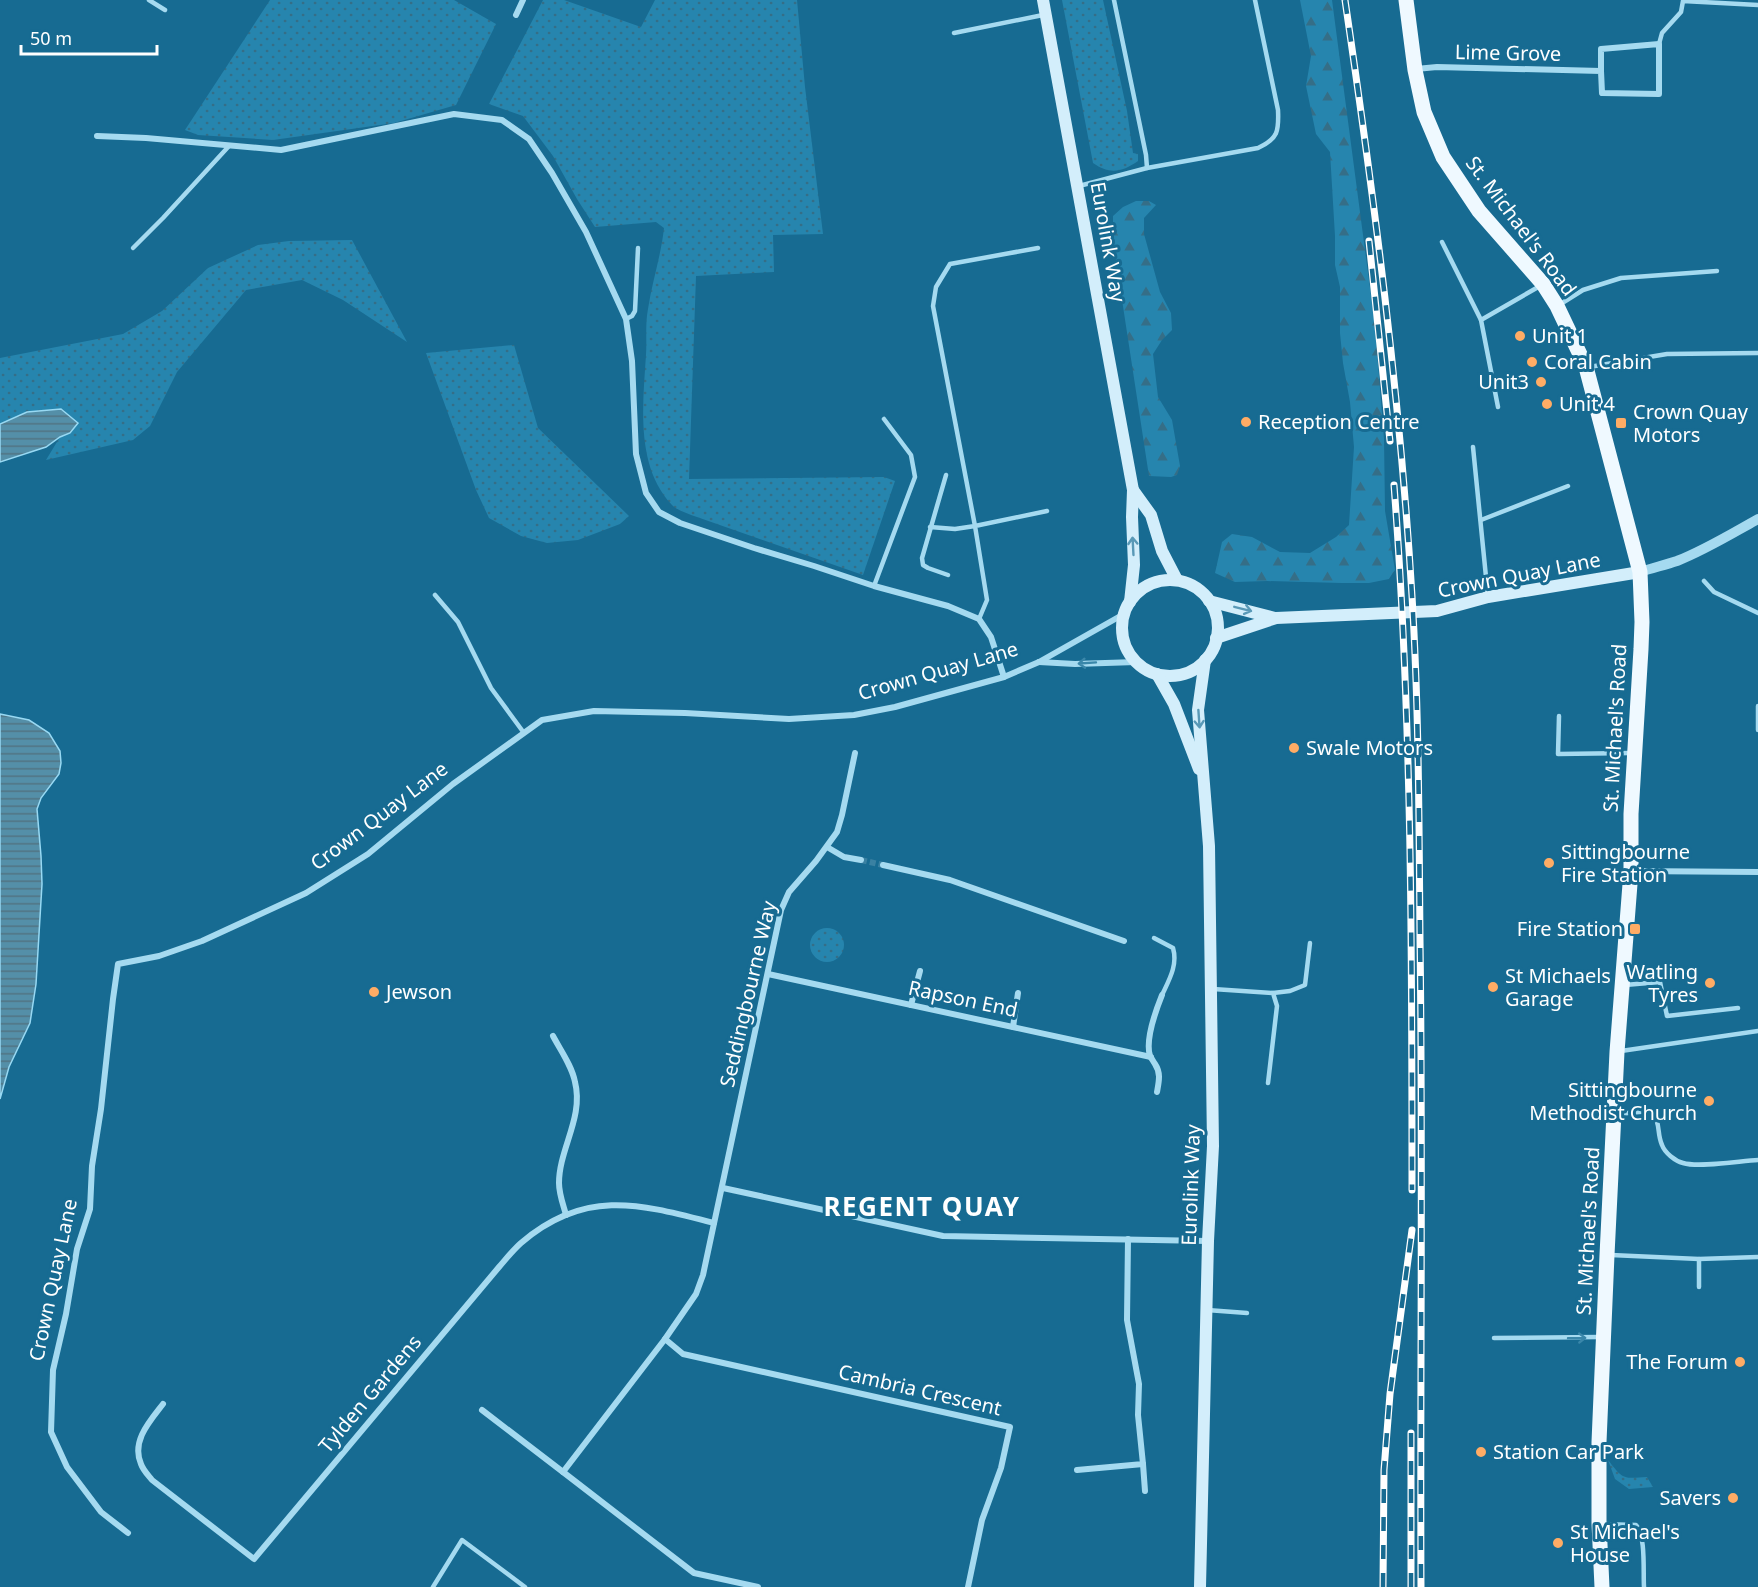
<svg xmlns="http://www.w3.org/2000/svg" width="1758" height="1587" viewBox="0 0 1758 1587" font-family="'Noto Sans',sans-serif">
  <defs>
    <pattern id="green-dots" width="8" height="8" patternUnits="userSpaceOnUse" patternTransform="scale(1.5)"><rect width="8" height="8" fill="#2685ae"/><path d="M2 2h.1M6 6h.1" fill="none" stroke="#356e87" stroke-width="1.8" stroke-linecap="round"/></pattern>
    <pattern id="forest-firs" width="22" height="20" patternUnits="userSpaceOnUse" patternTransform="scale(1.5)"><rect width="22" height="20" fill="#2685ae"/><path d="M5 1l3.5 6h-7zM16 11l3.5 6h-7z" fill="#356e87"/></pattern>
    <pattern id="water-rules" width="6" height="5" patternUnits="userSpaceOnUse" patternTransform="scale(1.5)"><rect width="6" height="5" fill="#548fa8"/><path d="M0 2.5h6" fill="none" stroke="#517483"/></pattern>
  </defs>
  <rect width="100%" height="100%" fill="#176b92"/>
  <g fill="url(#green-dots)">
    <path d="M270,0H454L496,24L456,105L394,123L273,140L198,135L185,130Z"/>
    <path d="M543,0H564L641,27L655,0H797L805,87L823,234L773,235L774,272L696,276L689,479L884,477L895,481L863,575L697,517C689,514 678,511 672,505C635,466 643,404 646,355C647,340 645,324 648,309C652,282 661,256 664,228L656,222L595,227L577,199L553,156L523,116L489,104Z"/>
    <path d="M1062,0H1103L1127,111L1133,153L1138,154V161C1122,172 1110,175 1093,163Z"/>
    <path d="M352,240L407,342L343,300L302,280L246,290L177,372L150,426L133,440L46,460L60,437L70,433L27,412L0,424V358L123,334L162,311L208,268L258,245L289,241Z"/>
    <path d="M514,345L538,428L629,516L620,524L578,540L547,543L521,536L489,518L476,490L426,353Z"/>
    <circle cx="827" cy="945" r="17"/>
    <path d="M1608,1460C1623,1479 1622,1479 1647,1477L1653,1487L1629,1489L1615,1479Z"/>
  </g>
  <g fill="url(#forest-firs)">
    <path d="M1300,0H1332L1375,326L1384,439L1385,511L1395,570L1389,579L1369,583H1342L1267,581L1235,582L1215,573L1222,542L1232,534L1252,537L1280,552L1310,553L1336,537L1349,525L1354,447L1350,402L1343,363L1340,333V287L1335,265V236L1330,152L1316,134L1306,86L1311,56Z"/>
    <path d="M1136,201H1149L1156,205L1144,218V234L1160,292L1171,313L1172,330L1162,340L1153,354L1158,397L1172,420L1180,466L1177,475L1171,477L1149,476L1113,241V216L1123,207Z"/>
  </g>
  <g fill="url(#water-rules)" stroke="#98d9f3" stroke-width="1.5">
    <path d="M61,409L78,423L70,433L60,437L46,447L0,462V424L27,412Z"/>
    <path d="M0,714L29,720L49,733L60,751L61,763L59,774L41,798L37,809L41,856L42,884L36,984L30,1023L9,1067L0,1099Z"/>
  </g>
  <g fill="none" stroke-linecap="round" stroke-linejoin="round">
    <path stroke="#3a81a2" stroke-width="6" stroke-dasharray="6 3" stroke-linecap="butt" d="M861,860L883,865"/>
    <g stroke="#a5daf0" stroke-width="4.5">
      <path d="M149,0L165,10"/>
      <path d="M1114,0L1146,155L1147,168"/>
      <path d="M954,33L1043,15"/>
      <path d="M1659,44L1662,33L1681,12L1683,1L1758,5"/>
      <path d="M1079,186L1147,168L1258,148C1278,139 1279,131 1278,110L1255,0"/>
      <path d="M1442,242L1481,320"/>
      <path d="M133,248L163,218L229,146"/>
      <path d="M1559,305L1583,290L1621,278L1717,271"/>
      <path d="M626,319L632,316L635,311L638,248"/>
      <path d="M1589,367L1667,354L1758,353"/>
      <path d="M1498,407L1481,320L1540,286"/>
      <path d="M1473,447L1488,597"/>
      <path d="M946,475L922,558L923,565L928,568L948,575"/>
      <path d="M1481,520L1568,486"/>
      <path d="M930,527L955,529L975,526L933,306L936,287L950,264L1038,248"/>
      <path d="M1704,581L1714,592L1758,613"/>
      <path d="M874,586L915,477L911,455L884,419"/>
      <path d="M435,595L458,622L491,688L524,733"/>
      <path d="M979,619L987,600L975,526L1047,511"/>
      <path d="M1758,706V730"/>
      <path d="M1559,716L1558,754L1631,753"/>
      <path d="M1154,938L1173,948C1178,965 1169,980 1162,995"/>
      <path d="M1625,985L1660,982L1667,1016L1738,1008"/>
      <path d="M1213,989L1273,993L1277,1006L1268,1083"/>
      <path d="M1273,993L1290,991L1305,985L1310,943"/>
      <path d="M1621,1051L1758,1031"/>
      <path d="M1617,1114L1650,1111C1662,1123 1656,1131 1662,1145C1665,1153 1675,1161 1683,1163C1699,1168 1740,1161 1758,1160"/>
      <path d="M1611,1255L1699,1259L1758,1257"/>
      <path d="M1699,1259V1287"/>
      <path d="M1207,1310L1247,1313"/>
      <path d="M1494,1338L1599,1337"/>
      <path d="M1601,1524L1636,1525C1646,1535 1643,1572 1644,1587"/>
      <path d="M433,1587L462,1540L525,1587"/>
    </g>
    <g stroke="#a5daf0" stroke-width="6">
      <path d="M516,15L523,0"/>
      <path d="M1416,69L1437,67L1601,71L1602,93L1659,94V44L1601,49V71"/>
      <path d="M97,136L146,138L281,150L454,114L502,120L529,139L552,173L586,232L626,319L632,361L636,454L646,493L659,512L680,523L754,548L814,566L874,586L948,606L979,619L991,637L1004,677"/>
      <path d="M1039,662L1075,664L1136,662"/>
      <path d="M827,847L844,857L861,860"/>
      <path d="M883,865L950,880L1124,941"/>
      <path d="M1631,871L1758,872"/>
      <path d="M768,974L1151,1057"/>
      <path d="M911,1005L920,971"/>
      <path d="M1013,1027L1018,993"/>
      <path d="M553,1036C561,1051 572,1066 575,1082C584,1117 559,1149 559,1183C559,1194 563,1204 566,1215"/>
      <path d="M1157,1092C1159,1081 1161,1073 1155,1064C1153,1061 1152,1059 1150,1056C1145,1040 1156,1010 1162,995"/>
      <path d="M723,1188L943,1236L1208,1241"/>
      <path d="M665,1339L696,1294L703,1275L781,910L789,892L816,861L837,832L842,815L855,753"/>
      <path d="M163,1404C150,1421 131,1441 141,1464C143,1470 148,1475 152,1480L254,1559L499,1267C506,1259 513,1250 521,1243C585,1188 640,1204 714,1223"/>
      <path d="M482,1410L563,1472"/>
      <path d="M1143,1464L1145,1491"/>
      <path d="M1077,1470L1143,1464L1138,1415L1139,1384L1127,1320L1128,1239"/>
      <path d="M128,1533L101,1512L67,1467L51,1432L53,1370L66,1314L77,1249L90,1209L92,1166L101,1109L113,999L118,964L159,956L202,941L306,893L368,854L453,784L542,720L594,711L685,713L789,719L854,715L895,707L1004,677L1039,662L1124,614"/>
      <path d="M758,1587L694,1573L563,1472L665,1339L683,1354L1010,1427L1001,1468L982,1520L968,1587"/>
    </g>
    <path stroke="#a5daf0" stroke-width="10" d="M1640,572C1652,568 1665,565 1677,561C1705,550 1731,534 1758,519"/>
    <g stroke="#d3eefb" stroke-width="12">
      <path d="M1043,0L1133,490L1132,517L1134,565L1130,602"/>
      <path d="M1133,490L1151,515L1162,551L1177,580"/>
      <circle cx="1170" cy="628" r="48"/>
      <path d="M1209,601L1275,618"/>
      <path d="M1216,638L1276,618L1437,611L1488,597L1640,572"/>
      <path d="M1157,674L1174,704L1199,769"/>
      <path d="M1200,1587L1208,1241L1213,1146L1209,846L1198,710L1205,660"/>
    </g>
    <path stroke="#eff9ff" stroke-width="15" d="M1406,0L1415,70L1424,112L1443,157L1479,211L1543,284L1557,306L1586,367L1640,572L1642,622L1641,649L1631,814V871L1617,1052L1607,1255L1599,1442V1523L1602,1587"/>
    <defs>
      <g id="rail">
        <path d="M1345,0C1374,198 1400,396 1412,596C1419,710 1419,825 1420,939C1423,1155 1420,1371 1421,1587"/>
        <path d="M1369,241L1390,441"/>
        <path d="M1394,485C1412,720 1412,955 1412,1190"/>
        <path d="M1383,1587L1384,1470L1390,1394L1412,1230"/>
        <path d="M1411,1587V1433"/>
      </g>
    </defs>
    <use href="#rail" stroke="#fff" stroke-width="7"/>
    <use href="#rail" stroke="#176b92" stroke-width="4.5" stroke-dasharray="14" stroke-linecap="butt"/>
  </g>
  <defs><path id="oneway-shaft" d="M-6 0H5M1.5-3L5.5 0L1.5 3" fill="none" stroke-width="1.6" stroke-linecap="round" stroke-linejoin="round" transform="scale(1.5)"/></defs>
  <g stroke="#5999b7">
    <use href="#oneway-shaft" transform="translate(1133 546) rotate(-93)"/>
    <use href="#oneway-shaft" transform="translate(1243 609) rotate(14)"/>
    <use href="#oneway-shaft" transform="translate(1199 719) rotate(86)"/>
  </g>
  <g stroke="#3a87aa">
    <use href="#oneway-shaft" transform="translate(1087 663) rotate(176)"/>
    <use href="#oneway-shaft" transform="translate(1577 1338) rotate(-1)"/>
  </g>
  <g fill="#ffac65" stroke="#176b92" stroke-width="2">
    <circle cx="1520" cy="336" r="6"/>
    <circle cx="1532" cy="362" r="6"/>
    <circle cx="1541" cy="382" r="6"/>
    <circle cx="1547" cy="404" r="6"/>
    <circle cx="1246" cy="422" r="6"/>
    <rect x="1615" y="417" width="12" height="12" rx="3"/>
    <circle cx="1294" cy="748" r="6"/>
    <circle cx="1549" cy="863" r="6"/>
    <rect x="1629" y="923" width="12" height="12" rx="3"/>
    <circle cx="1710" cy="983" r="6"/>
    <circle cx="1493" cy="987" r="6"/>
    <circle cx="374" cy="992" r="6"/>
    <circle cx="1709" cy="1101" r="6"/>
    <circle cx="1740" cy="1362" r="6"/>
    <circle cx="1481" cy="1452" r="6"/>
    <circle cx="1733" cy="1498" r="6"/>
    <circle cx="1558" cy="1543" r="6"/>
  </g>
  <g text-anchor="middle" stroke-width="6" stroke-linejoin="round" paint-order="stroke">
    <g font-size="20" fill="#fff" stroke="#176b92">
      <text transform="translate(1508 53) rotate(1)" y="7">Lime Grove</text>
      <text transform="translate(1521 226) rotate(53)" y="7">St. Michael's Road</text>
      <text transform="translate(1108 242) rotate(80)" y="7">Eurolink Way</text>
      <text transform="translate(1519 575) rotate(-11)" y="7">Crown Quay Lane</text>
      <text transform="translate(938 671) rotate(-16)" y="7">Crown Quay Lane</text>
      <text transform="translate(1615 728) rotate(-87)" y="7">St. Michael's Road</text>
      <text transform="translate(379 816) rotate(-37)" y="7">Crown Quay Lane</text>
      <text transform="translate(748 994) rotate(-77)" y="7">Seddingbourne Way</text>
      <text transform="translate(963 999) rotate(12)" y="7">Rapson End</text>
      <text transform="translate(1191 1185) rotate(-88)" y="7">Eurolink Way</text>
      <text transform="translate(1588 1231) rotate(-87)" y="7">St. Michael's Road</text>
      <text transform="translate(53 1280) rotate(-78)" y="7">Crown Quay Lane</text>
      <text transform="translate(920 1390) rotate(13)" y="7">Cambria Crescent</text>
      <text transform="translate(370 1394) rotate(-50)" y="7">Tylden Gardens</text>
    </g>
    <g font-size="20" fill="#fff" stroke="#176b92" text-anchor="start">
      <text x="1532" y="343">Unit 1</text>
      <text x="1544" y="369">Coral Cabin</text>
      <text x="1529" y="389" text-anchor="end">Unit3</text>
      <text x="1559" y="411">Unit 4</text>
      <text x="1633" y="419">Crown Quay<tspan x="1633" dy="23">Motors</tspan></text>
      <text x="1258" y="429">Reception Centre</text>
      <text x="1306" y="755">Swale Motors</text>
      <text x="1561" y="859">Sittingbourne<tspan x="1561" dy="23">Fire Station</tspan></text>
      <text x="1623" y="936" text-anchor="end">Fire Station</text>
      <text x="1698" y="979" text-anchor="end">Watling<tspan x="1698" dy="23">Tyres</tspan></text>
      <text x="1505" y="983">St Michaels<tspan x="1505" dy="23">Garage</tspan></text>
      <text x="386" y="999">Jewson</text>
      <text x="1697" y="1097" text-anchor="end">Sittingbourne<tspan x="1697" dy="23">Methodist Church</tspan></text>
      <text x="1728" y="1369" text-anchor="end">The Forum</text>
      <text x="1493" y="1459">Station Car Park</text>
      <text x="1721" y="1505" text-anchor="end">Savers</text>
      <text x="1570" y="1539">St Michael's<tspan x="1570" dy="23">House</tspan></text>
    </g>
    <g font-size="26" font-weight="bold" letter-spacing="1.5" fill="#fff" stroke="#176b92">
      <text x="922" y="1216">REGENT QUAY</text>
    </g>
  </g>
  <path d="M21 45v9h136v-9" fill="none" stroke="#ffffff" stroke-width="3"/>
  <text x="30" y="45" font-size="18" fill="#ffffff" stroke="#176b92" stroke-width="4.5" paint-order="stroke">50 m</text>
</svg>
